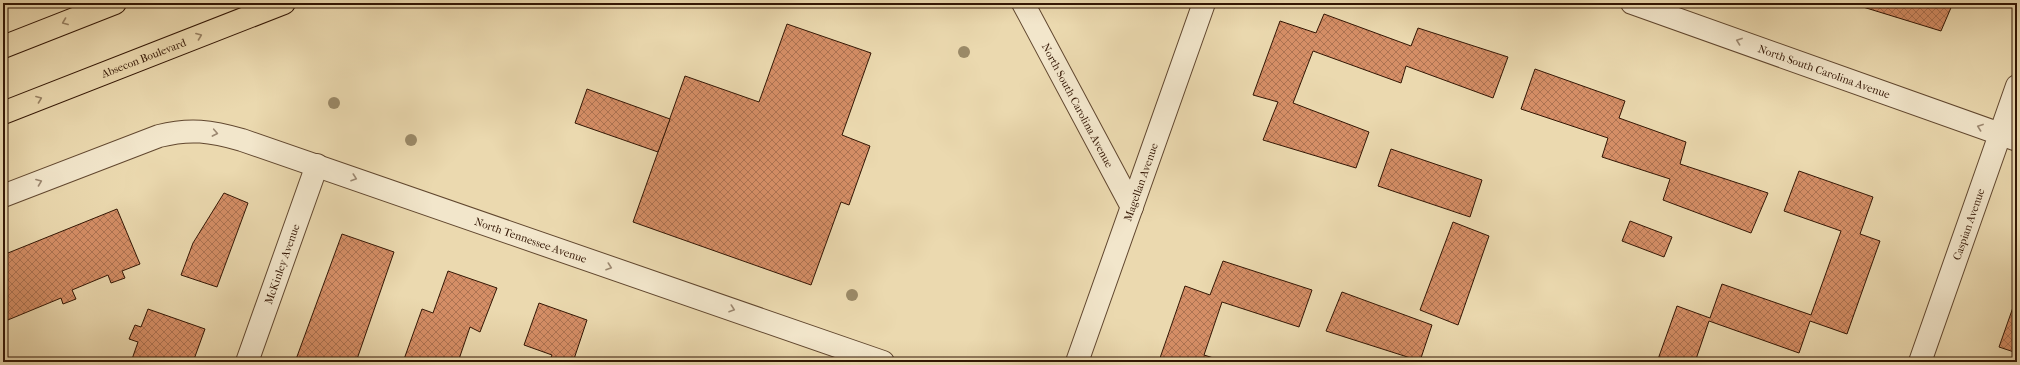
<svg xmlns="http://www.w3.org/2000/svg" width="2020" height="365" viewBox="0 0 2020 365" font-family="'IM FELL French Canon',serif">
  <defs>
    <pattern id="building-cross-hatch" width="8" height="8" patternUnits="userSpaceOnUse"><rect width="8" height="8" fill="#d58e66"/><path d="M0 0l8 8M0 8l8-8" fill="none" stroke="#ad7352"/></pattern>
  </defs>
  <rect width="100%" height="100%" fill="#ebd9af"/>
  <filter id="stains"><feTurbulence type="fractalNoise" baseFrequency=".005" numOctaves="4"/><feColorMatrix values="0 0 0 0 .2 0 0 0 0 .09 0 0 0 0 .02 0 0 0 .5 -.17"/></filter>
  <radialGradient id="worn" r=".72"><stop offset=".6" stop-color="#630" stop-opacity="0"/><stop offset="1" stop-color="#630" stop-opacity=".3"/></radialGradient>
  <g fill="url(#building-cross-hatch)" stroke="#331604">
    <path d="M1850,3H1953L1941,31Z"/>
    <path d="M1324,14L1411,46L1418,28L1508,57L1493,98L1406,66L1401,83L1313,51L1293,103L1369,132L1356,168L1263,140L1278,102L1253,95L1280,21L1316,33Z"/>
    <path d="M787,24L871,53L842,135L870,146L849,205L841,202L811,285L633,222L685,76L759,102Z"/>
    <path d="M1535,69L1625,101L1619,118L1686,142L1680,164L1768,193L1751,233L1663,200L1670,179L1602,157L1608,138L1521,109Z"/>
    <path d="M587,89L670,119L658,152L575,123Z"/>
    <path d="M1391,149L1482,180L1470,217L1378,186Z"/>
    <path d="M1799,171L1873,197L1860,234L1880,241L1847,334L1810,321L1799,353L1709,321L1695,362H1657L1677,306L1710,318L1722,284L1811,315L1841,231L1784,211Z"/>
    <path d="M224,193L248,203L217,287L181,275L193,243Z"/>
    <path d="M117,209L140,264L122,271L125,278L111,283L108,275L72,290L76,299L63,304L61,298L3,322V255Z"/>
    <path d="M1630,221L1672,237L1664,257L1622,241Z"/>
    <path d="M1453,222L1489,236L1458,325L1420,310Z"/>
    <path d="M342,234L394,252L356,362H295Z"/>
    <path d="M1223,261L1312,290L1299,327L1222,302L1204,355L1226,362H1172L1160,358L1185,286L1210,295Z"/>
    <path d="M448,271L497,288L480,332L470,327L458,362H403L422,309L433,313Z"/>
    <path d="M1342,292L1432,325L1420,361L1326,331Z"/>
    <path d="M2017,296V353L1999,347Z"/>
    <path d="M539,303L587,320L573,362H549L552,355L524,345Z"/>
    <path d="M148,309L205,329L193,362H131L138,342L129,339L135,325L141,327Z"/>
  </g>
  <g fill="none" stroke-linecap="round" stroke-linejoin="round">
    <defs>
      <g id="minor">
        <path id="s1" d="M1023,3L1132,207"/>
        <path id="s2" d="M1632,3L2017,140"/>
        <path id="s3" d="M3,196L159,136C190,128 211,131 242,140L883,362"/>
        <path id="s4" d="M247,362L317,165"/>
        <path id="s5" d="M1077,362L1204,3"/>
        <path id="s6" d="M1920,362L2017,86"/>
      </g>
      <g id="highway">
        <path d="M3,47L115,3"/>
        <path id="s7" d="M3,113L284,3"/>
      </g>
    </defs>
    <use href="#minor" stroke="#61472f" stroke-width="24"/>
    <use href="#highway" stroke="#331604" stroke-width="24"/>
    <use href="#minor" stroke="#f2e6cb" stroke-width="22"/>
    <use href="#highway" stroke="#ebd9af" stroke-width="22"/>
  </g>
  <g fill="#9b8a68">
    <circle cx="964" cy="52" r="6"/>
    <circle cx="334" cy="103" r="6"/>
    <circle cx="411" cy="140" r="6"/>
    <circle cx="852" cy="295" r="6"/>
  </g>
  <defs><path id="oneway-chevron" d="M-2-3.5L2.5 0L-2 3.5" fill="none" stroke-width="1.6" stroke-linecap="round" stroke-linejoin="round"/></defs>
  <g stroke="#988162">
    <use href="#oneway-chevron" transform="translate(65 22) rotate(159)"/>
    <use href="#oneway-chevron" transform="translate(199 36) rotate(-21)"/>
    <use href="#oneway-chevron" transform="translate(39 99) rotate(-21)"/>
  </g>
  <g stroke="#9c8871">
    <use href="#oneway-chevron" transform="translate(1739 41) rotate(-160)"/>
    <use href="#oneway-chevron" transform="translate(1980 127) rotate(-160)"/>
    <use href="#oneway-chevron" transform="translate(215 133) rotate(11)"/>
    <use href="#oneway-chevron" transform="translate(354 178) rotate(19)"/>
    <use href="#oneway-chevron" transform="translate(39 182) rotate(-21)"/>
    <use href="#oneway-chevron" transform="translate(609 267) rotate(19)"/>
    <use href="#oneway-chevron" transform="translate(732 309) rotate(19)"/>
  </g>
  <g text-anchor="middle" stroke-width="3" stroke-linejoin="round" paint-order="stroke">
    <g font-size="11" fill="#331604" stroke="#f2e6cb">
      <text dy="4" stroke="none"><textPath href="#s7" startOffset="151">Absecon Boulevard</textPath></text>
      <text dy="4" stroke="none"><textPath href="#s2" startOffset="204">North South Carolina Avenue</textPath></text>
      <text dy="4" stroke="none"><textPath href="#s1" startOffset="116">North South Carolina Avenue</textPath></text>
      <text dy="4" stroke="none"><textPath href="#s5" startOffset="191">Magellan Avenue</textPath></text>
      <text dy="4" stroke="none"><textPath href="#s6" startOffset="146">Caspian Avenue</textPath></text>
      <text dy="4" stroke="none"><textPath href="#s3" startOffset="557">North Tennessee Avenue</textPath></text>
      <text dy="4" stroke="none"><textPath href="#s4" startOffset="104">McKinley Avenue</textPath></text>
    </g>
  </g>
  <rect width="2020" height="365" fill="none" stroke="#ebd9af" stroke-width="16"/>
  <rect x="4" y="4" width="2012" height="357" fill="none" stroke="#331604" stroke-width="2"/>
  <rect x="8" y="8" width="2004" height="349" fill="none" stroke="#331604"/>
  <rect width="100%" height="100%" filter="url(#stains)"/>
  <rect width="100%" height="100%" fill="url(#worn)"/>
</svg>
